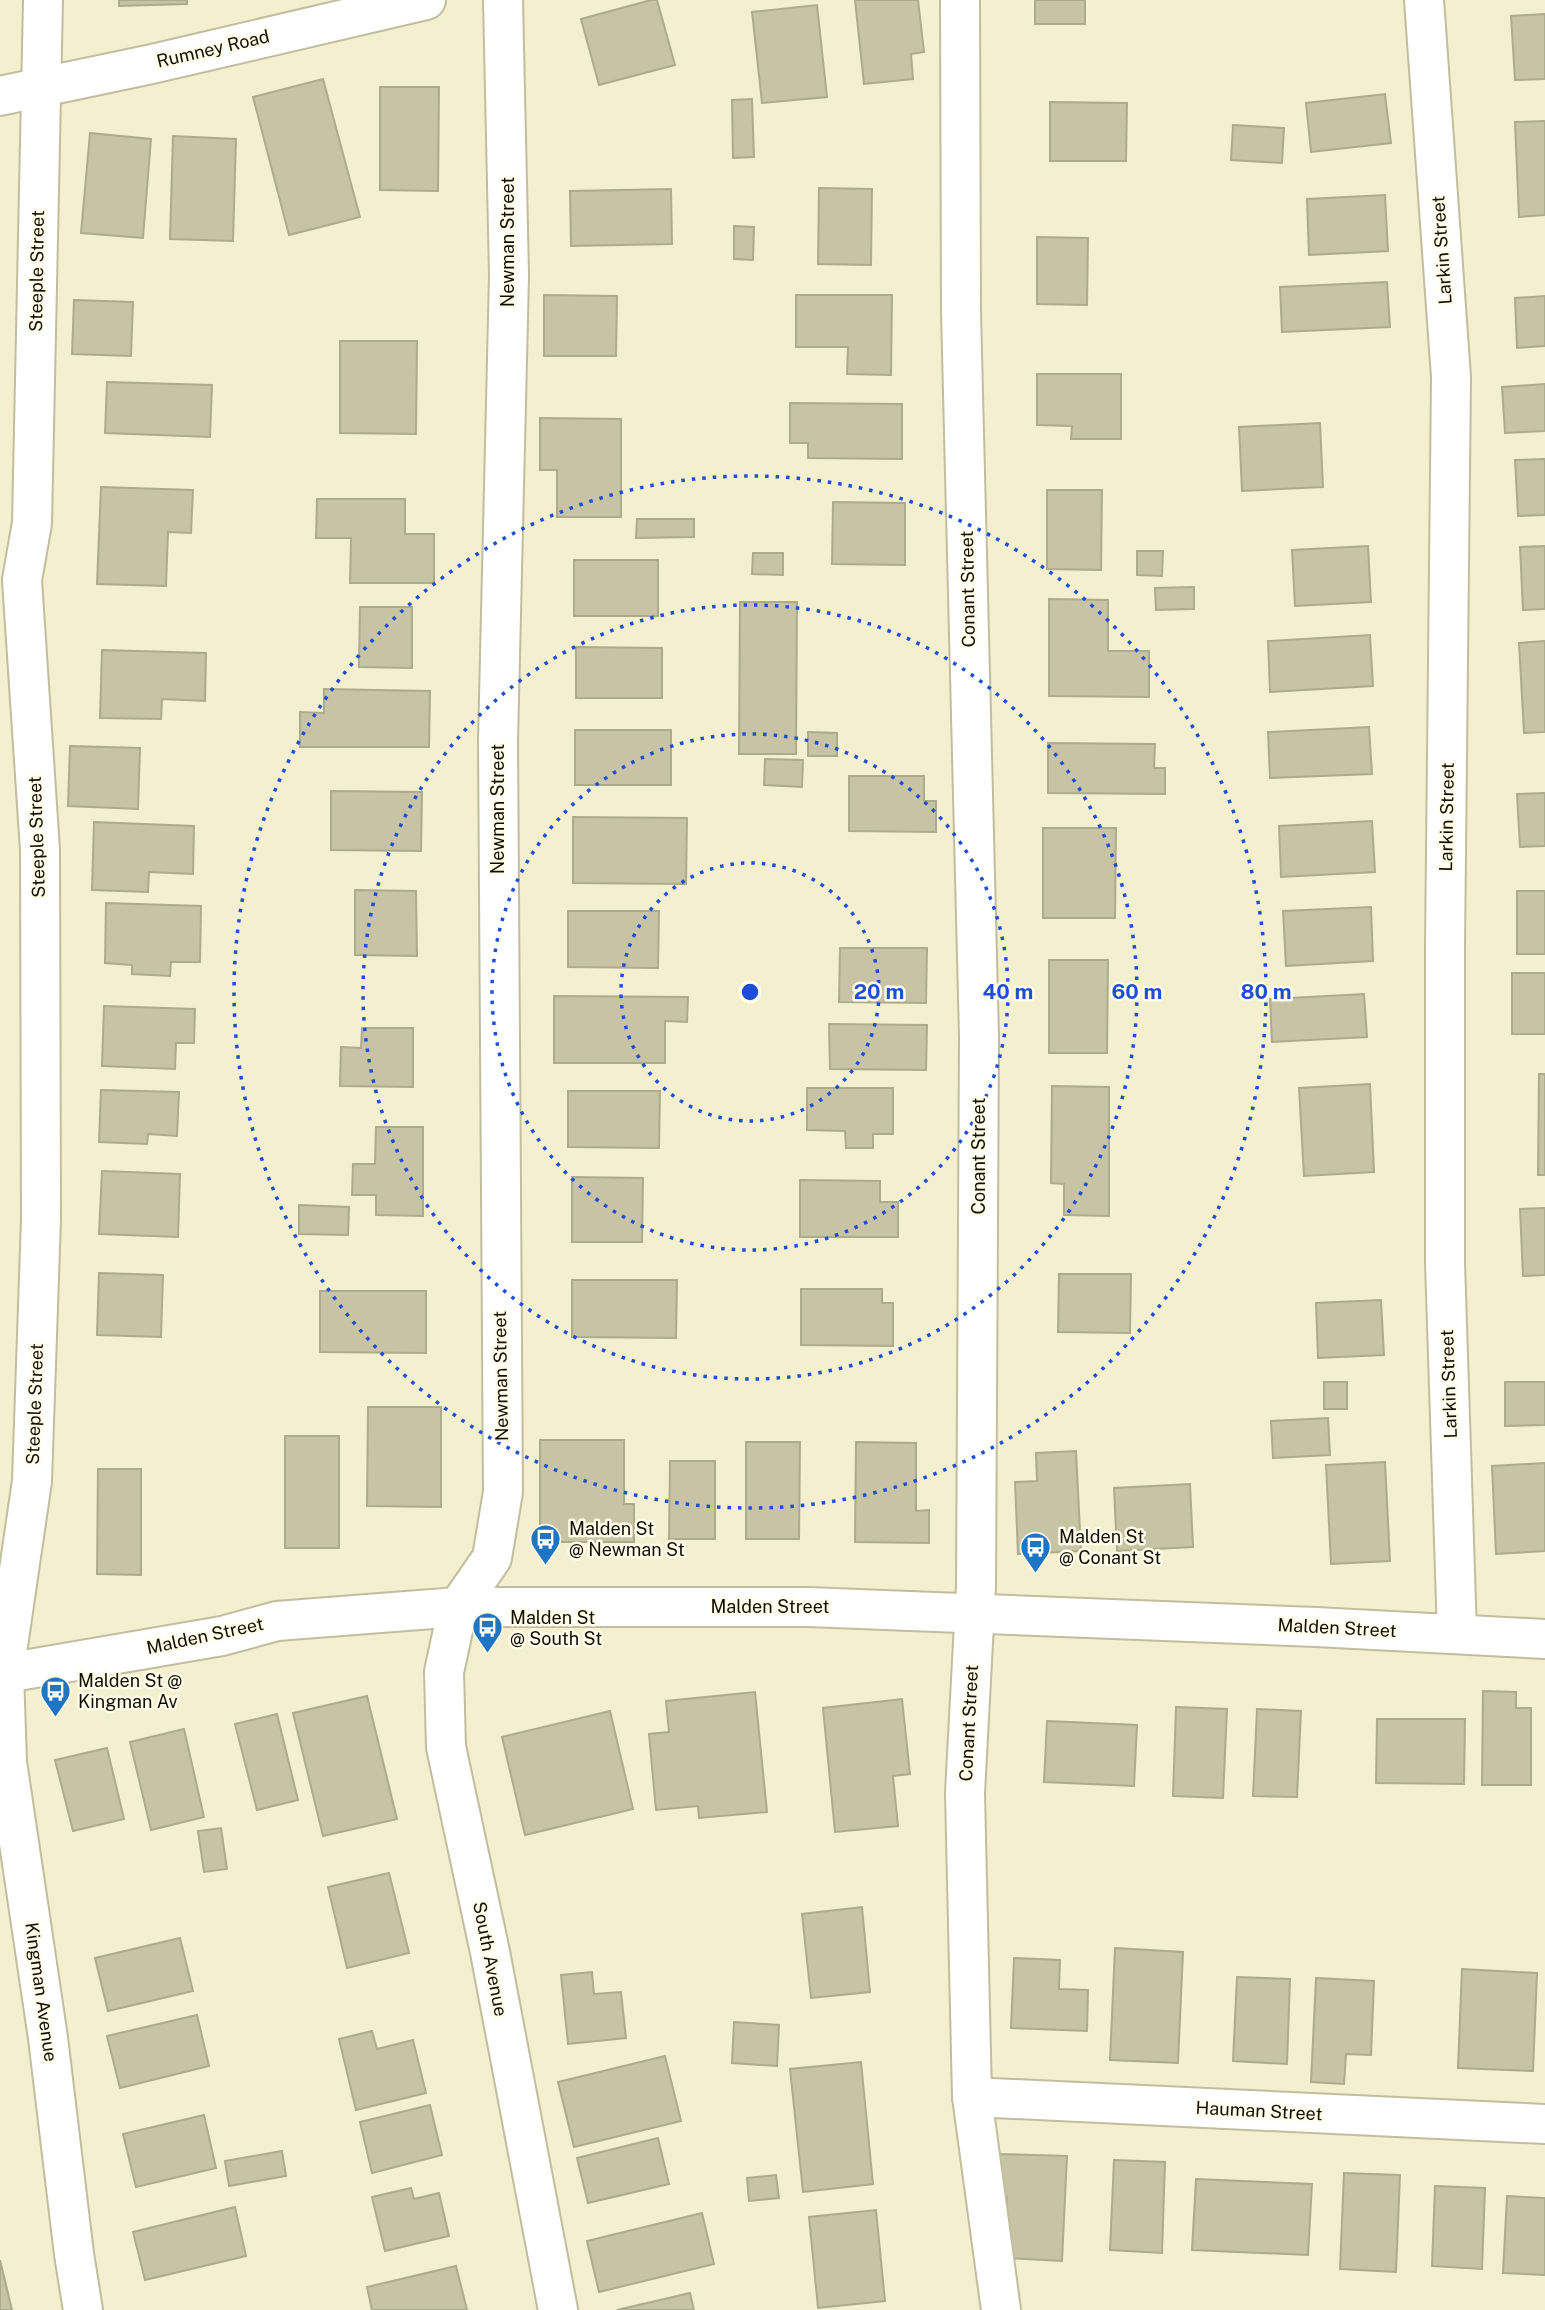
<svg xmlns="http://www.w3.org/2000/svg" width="1545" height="2310" viewBox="0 0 1545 2310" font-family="'Public Sans',sans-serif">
  <rect width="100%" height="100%" fill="#f4efcf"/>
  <g fill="#c7c3a4" stroke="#aeaa8c" stroke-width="2">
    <path d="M119,0H187V4L119,6Z"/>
    <path d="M651,0H657L675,65L599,85L581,19Z"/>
    <path d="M855,0H918L924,52L911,54L913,79L864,84Z"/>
    <rect x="1035" y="0" width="50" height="24"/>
    <path d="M817,5L827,97L762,103L752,12Z"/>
    <path d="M1545,14V79L1515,80L1511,16Z"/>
    <path d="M323,79L360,217L289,235L253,97Z"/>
    <path d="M380,87H439L438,191L380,190Z"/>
    <path d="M1385,94L1391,143L1311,152L1306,103Z"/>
    <path d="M752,99L754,157L733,158L732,100Z"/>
    <path d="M1050,102L1127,103L1126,161H1050Z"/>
    <path d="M1545,121V215L1519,217L1515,122Z"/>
    <path d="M1233,125L1284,128L1282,163L1231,160Z"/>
    <path d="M90,133L151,139L143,238L81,233Z"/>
    <path d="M173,136L236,139L233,241L170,239Z"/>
    <path d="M819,188L872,189L871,265L818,264Z"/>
    <path d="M671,189L672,244L571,246L570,191Z"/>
    <path d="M1385,195L1388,251L1309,255L1307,199Z"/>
    <path d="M734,226L754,227L753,260L734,259Z"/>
    <path d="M1037,237L1088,238L1087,305L1037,304Z"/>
    <path d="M1387,282L1390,327L1282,332L1280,287Z"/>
    <path d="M544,295L617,296L616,356H544Z"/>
    <path d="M796,295H892L891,375L847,374L848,347H796Z"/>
    <path d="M1545,296V346L1517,348L1515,298Z"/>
    <path d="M74,300L133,302L131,356L72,354Z"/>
    <path d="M340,341H417L416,434L340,433Z"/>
    <path d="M1037,374H1121V439H1071L1072,426L1037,425Z"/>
    <path d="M107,382L212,385L210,437L105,433Z"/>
    <path d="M1545,384V431L1505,433L1502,387Z"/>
    <path d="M790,403L902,404V459L808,458V443H790Z"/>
    <path d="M540,418L621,419V517H557V470H540Z"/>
    <path d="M1320,423L1323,487L1242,491L1239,427Z"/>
    <path d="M1545,459V515L1518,516L1515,460Z"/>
    <path d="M101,487L193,490L191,533L168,532L166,586L97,584Z"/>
    <path d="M1047,490H1102L1101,570L1047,569Z"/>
    <path d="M317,499H405V534H434V583H350L351,538H316Z"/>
    <path d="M833,502L905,503V565L832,564Z"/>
    <path d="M637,519H694V537L636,538Z"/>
    <path d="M1368,546L1371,602L1295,606L1292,550Z"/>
    <path d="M1545,546V609L1523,610L1520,547Z"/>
    <path d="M1137,551H1163L1162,576L1137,575Z"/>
    <path d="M753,553H783V575L752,574Z"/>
    <rect x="574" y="560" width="84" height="56"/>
    <path d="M1194,587V609L1156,610L1155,588Z"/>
    <path d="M1049,599L1108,600V651H1149V697L1049,696Z"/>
    <path d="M740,602H797L796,754H739Z"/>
    <path d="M360,607H412V668L359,667Z"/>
    <path d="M1370,635L1373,686L1270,692L1268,641Z"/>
    <path d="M1545,641V732L1524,733L1519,643Z"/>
    <path d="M576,647L662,648V698H576Z"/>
    <path d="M102,650L206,653L205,701L162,699L161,719L100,718Z"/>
    <path d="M324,689L430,691L429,747H300V712L324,713Z"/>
    <path d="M1369,727L1372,774L1270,778L1268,732Z"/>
    <rect x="575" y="730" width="96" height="55"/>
    <path d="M808,732L837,733V756H808Z"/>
    <path d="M1048,743L1155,744L1154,768H1165V794L1048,793Z"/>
    <path d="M70,746L140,748L138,809L68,806Z"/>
    <path d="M765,759L803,760L802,787L764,785Z"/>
    <path d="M849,776H924V801H936V832L849,831Z"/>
    <path d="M331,791L422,792L421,851L331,850Z"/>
    <path d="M1545,793V846L1520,847L1517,794Z"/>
    <path d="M573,817L687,818L686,884L573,883Z"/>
    <path d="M1372,821L1375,872L1281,877L1279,826Z"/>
    <path d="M94,822L194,826L193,874L149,872L148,892L92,890Z"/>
    <path d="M1043,828H1116L1115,918H1043Z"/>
    <path d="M355,890L416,891L417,956L355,955Z"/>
    <rect x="1517" y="891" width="28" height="63"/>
    <path d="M106,903L201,906L200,962H171L170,976L132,974V965L105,963Z"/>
    <path d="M1371,907L1373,961L1286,966L1283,911Z"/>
    <path d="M568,911H659L658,968L568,967Z"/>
    <path d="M840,948H927L926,1003L839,1002Z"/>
    <path d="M1049,960H1108L1107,1053H1049Z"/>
    <rect x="1512" y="973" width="33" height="61"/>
    <path d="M1364,994L1367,1037L1272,1042L1270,999Z"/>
    <path d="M554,996L688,997L687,1022L665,1021V1063H554Z"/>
    <path d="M104,1006L195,1009L194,1043H176L175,1069L102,1066Z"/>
    <path d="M829,1024L927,1025L926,1070L830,1069Z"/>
    <path d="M362,1028H413V1087L340,1086L341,1047L361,1048Z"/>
    <path d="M1539,1074H1545V1175H1538Z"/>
    <path d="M1370,1084L1374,1172L1304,1176L1299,1088Z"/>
    <path d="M1052,1086L1109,1087V1216L1064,1215V1184L1051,1183Z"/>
    <path d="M807,1088H893V1134H873V1148H846L845,1131L807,1130Z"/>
    <path d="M101,1090L179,1092L177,1136L148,1134L147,1144L99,1142Z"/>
    <path d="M568,1091H660L659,1148L568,1147Z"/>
    <path d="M376,1127H423V1216L376,1215V1195H352L353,1164H375Z"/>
    <path d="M102,1171L180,1174L178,1237L99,1234Z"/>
    <path d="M572,1177L643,1178L642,1242H572Z"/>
    <path d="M800,1180L880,1181V1202H898V1237H800Z"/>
    <path d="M299,1205L349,1207L348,1235L299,1234Z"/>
    <path d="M1545,1208V1275L1523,1276L1520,1209Z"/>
    <path d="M99,1273L163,1275L161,1337L97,1335Z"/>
    <path d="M1059,1274H1131L1130,1333L1058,1332Z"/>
    <path d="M572,1280H677L676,1338L572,1337Z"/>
    <path d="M801,1289H882V1303H893V1346L801,1345Z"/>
    <path d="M320,1291H426V1353L320,1352Z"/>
    <path d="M1381,1300L1384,1355L1318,1358L1316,1303Z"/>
    <rect x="1324" y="1382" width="23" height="27"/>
    <path d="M1505,1382H1545V1425L1505,1426Z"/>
    <path d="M368,1407H441V1507L367,1506Z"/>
    <path d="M1328,1418L1330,1455L1273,1458L1271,1421Z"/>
    <rect x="285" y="1436" width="54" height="112"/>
    <path d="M540,1440H624V1504H634V1542H540Z"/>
    <path d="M746,1442H800L799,1539H746Z"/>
    <path d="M856,1442L916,1443V1511L929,1510V1543L855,1542Z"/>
    <path d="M1076,1451L1081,1551L1018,1554L1015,1482L1037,1481L1036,1453Z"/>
    <path d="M670,1461H715V1539H669Z"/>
    <path d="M1385,1462L1390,1561L1331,1564L1326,1465Z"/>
    <path d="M1545,1463V1551L1496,1554L1492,1466Z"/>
    <path d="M98,1469H141V1575L97,1574Z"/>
    <path d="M1190,1484L1193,1547L1117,1551L1114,1488Z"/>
    <path d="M1483,1691L1516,1692V1708H1531V1785H1482Z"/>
    <path d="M755,1692L767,1812L699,1818L698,1806L656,1810L649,1734L669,1732L666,1701Z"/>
    <path d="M367,1696L397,1819L323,1836L293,1713Z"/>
    <path d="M902,1699L910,1774L893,1776L898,1826L835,1832L823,1708Z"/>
    <path d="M1176,1707L1227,1709L1223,1798L1173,1796Z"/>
    <path d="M1257,1709L1301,1711L1297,1797L1253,1796Z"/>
    <path d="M610,1711L633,1809L525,1835L502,1737Z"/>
    <path d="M277,1714L298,1800L257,1810L235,1724Z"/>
    <path d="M1377,1719H1465L1464,1784L1376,1783Z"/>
    <path d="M1047,1721L1137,1725L1134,1786L1044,1782Z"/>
    <path d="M184,1729L204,1817L151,1830L130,1742Z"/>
    <path d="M107,1748L124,1819L73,1831L55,1760Z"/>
    <path d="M221,1828L227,1869L204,1872L198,1831Z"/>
    <path d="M389,1873L409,1953L347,1968L328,1887Z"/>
    <path d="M862,1907L870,1992L811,1998L802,1914Z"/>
    <path d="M180,1938L193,1991L108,2011L95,1958Z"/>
    <path d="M1115,1948L1183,1952L1178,2063L1110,2060Z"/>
    <path d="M1014,1958L1060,1960L1059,1989L1088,1990L1087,2031L1011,2028Z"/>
    <path d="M1462,1969L1537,1973L1533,2071L1458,2068Z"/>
    <path d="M592,1972L594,1994L621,1992L626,2038L568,2044L561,1975Z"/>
    <path d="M1237,1977L1290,1979L1287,2064L1233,2061Z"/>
    <path d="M1316,1978L1374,1981L1371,2055L1346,2054L1344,2084L1311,2082Z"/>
    <path d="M197,2015L209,2066L120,2088L107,2036Z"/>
    <path d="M734,2022L779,2025L777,2066L732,2063Z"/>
    <path d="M372,2031L377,2049L413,2040L426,2093L356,2110L339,2039Z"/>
    <path d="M665,2056L681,2121L574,2147L558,2082Z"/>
    <path d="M861,2062L873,2184L803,2192L790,2069Z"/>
    <path d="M430,2105L442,2155L372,2173L360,2122Z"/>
    <path d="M204,2115L216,2168L136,2187L123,2134Z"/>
    <path d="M658,2138L669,2184L588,2203L577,2158Z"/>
    <path d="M282,2151L286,2176L229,2186L225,2161Z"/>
    <path d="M998,2154L1067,2156L1062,2261L1004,2258L1007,2197L996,2196Z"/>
    <path d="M1114,2160L1165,2162L1162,2253L1110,2250Z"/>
    <path d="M1344,2173L1400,2175L1396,2272L1340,2269Z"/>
    <path d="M776,2175L779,2198L749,2201L747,2178Z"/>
    <path d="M1196,2179L1312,2184L1308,2255L1192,2250Z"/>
    <path d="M1435,2186L1485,2188L1482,2269L1432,2266Z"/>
    <path d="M411,2188L414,2199L439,2193L449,2236L385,2251L372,2197Z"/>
    <path d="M1507,2196L1545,2198V2275L1503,2273Z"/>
    <path d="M235,2207L246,2256L145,2280L133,2232Z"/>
    <path d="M876,2210L885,2301L818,2308L809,2217Z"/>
    <path d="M702,2213L714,2264L599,2292L587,2241Z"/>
    <path d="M0,2260L12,2310H0Z"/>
    <path d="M456,2266L467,2310H372L367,2287Z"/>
    <path d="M690,2293L694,2310H617Z"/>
  </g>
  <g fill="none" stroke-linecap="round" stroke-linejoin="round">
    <defs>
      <g id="minor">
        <path d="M43,0L32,523L22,580L40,850L41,1219L32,1481L4,1673L7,1762L48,2038L74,2254L83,2310"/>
        <path d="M503,0L509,275L498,741L503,1492L492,1558L458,1607L444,1672L446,1747L490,1952L558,2310"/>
        <path d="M960,0L961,312L979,1037L976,1586L965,1793L972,2097L1001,2310"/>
        <path d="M1424,0L1451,377L1445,947V1263L1457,1634"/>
        <path d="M972,2097L1545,2124"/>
      </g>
      <g id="tertiary">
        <path d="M0,96L152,64L426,0"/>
        <path d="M0,1674L222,1636L277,1621L458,1607H808L1316,1627L1545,1639"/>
      </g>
    </defs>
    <use href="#minor" stroke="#c1bd9e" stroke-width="42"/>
    <use href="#tertiary" stroke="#c1bd9e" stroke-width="42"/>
    <use href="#minor" stroke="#fff" stroke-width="38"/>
    <use href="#tertiary" stroke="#fff" stroke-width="38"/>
  </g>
  <g fill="none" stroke="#1d4ed8" stroke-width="3.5" stroke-dasharray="3.5 7">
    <circle cx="750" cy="992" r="129"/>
    <circle cx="750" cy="992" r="258"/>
    <circle cx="750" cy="992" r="387"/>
    <circle cx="750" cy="992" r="516"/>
  </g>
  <defs>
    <symbol id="bus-pin" viewBox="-11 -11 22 30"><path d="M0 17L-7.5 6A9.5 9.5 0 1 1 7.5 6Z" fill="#2075c3" stroke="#fffce9"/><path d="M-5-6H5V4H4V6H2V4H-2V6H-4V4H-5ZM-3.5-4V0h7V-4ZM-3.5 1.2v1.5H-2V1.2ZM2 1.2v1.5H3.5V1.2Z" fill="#fff"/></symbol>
  </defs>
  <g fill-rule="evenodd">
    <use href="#bus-pin" x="528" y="1522" width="35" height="47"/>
    <use href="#bus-pin" x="1018" y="1530" width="35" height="47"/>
    <use href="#bus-pin" x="470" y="1610" width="35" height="47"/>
    <use href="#bus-pin" x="38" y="1674" width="35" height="47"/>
  </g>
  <g text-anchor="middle" stroke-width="5" stroke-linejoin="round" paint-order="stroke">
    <g font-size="18" fill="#110f05" stroke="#fffce9">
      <text transform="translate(213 49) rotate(-13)" y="6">Rumney Road</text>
      <text transform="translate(508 242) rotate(-90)" y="6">Newman Street</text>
      <text transform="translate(1442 250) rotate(-94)" y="6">Larkin Street</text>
      <text transform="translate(37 271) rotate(-89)" y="6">Steeple Street</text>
      <text transform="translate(968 589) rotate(-91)" y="6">Conant Street</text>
      <text transform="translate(498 809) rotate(-90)" y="6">Newman Street</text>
      <text transform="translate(1447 817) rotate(-89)" y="6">Larkin Street</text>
      <text transform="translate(37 837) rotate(-92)" y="6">Steeple Street</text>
      <text transform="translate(979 1156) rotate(-90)" y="6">Conant Street</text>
      <text transform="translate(501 1376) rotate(-91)" y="6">Newman Street</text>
      <text transform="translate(1449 1384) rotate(-92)" y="6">Larkin Street</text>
      <text transform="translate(35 1404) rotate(-88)" y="6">Steeple Street</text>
      <text x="770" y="1613">Malden Street</text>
      <text transform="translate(1337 1628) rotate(3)" y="6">Malden Street</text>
      <text transform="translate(205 1636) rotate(-12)" y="6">Malden Street</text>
      <text transform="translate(969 1723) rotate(-87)" y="6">Conant Street</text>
      <text transform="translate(490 1959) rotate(79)" y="6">South Avenue</text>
      <text transform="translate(41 1992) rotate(82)" y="6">Kingman Avenue</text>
      <text transform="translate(1259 2111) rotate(3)" y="6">Hauman Street</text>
    </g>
    <g font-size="18" fill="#110f05" stroke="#fffce9" text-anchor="start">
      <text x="569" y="1535">Malden St<tspan x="569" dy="21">@ Newman St</tspan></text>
      <text x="1059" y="1543">Malden St<tspan x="1059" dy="21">@ Conant St</tspan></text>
      <text x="510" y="1624">Malden St<tspan x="510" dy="21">@ South St</tspan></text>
      <text x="78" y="1687">Malden St @<tspan x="78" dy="21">Kingman Av</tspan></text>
    </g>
  </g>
  <circle cx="750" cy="992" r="10" fill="#1d4ed8" stroke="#fffce9" stroke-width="3.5"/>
  <g font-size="21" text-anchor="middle" font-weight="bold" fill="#1d4ed8" stroke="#fffce9" stroke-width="5" stroke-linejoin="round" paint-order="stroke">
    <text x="879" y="999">20 m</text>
    <text x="1008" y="999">40 m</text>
    <text x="1137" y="999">60 m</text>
    <text x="1266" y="999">80 m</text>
  </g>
</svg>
